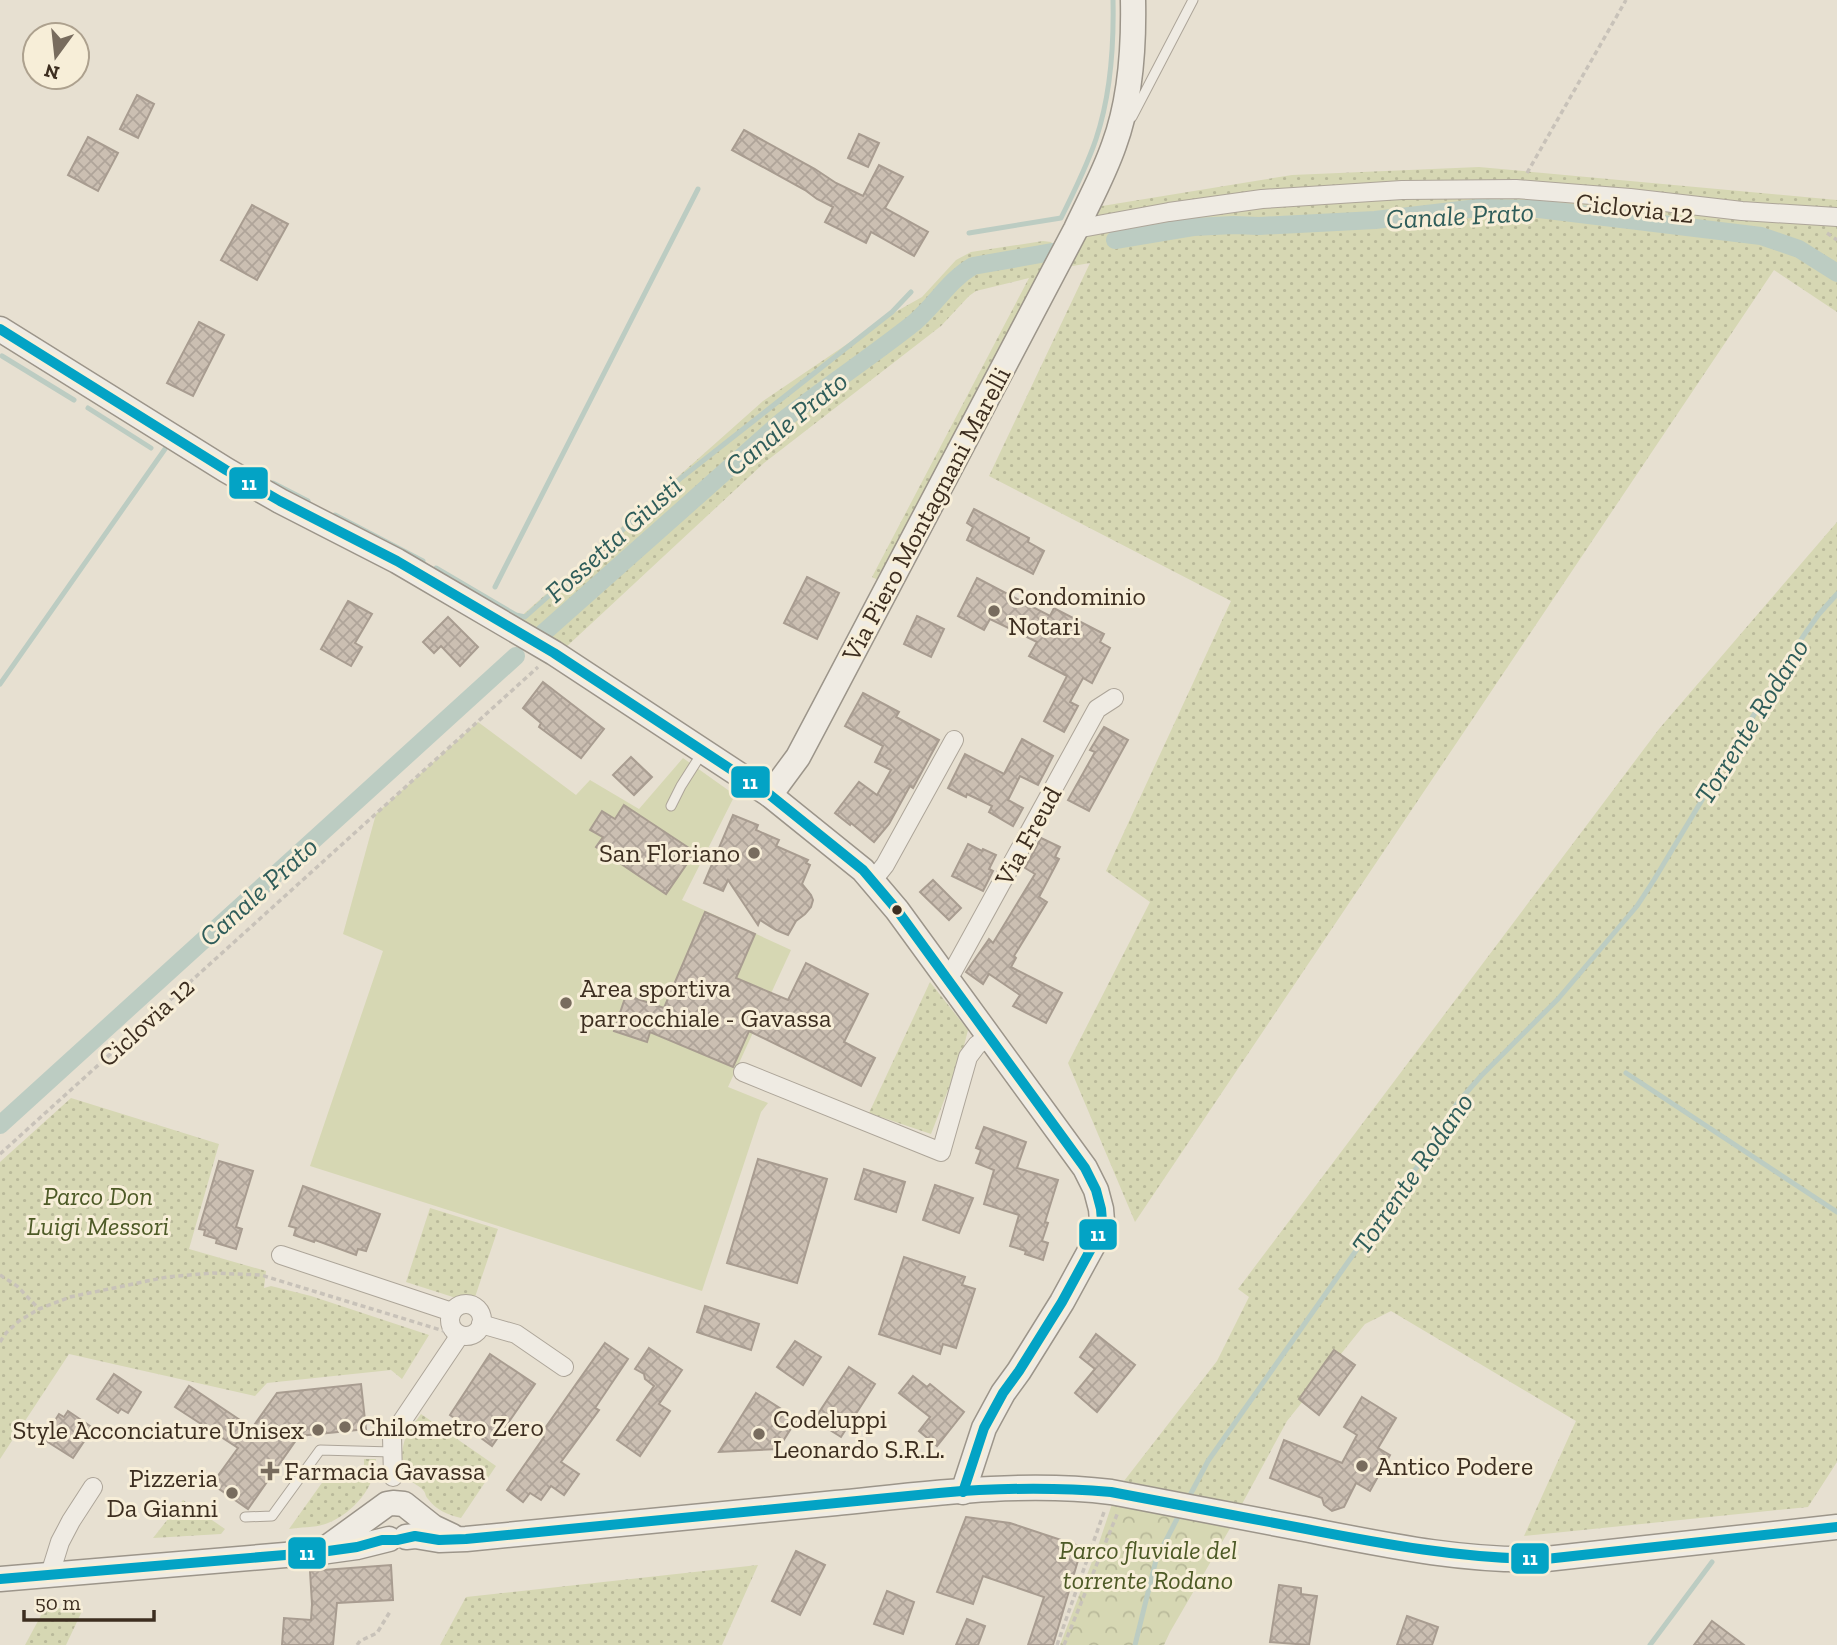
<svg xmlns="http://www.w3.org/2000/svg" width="1837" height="1645" viewBox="0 0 1837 1645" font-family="'Zilla Slab',serif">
  <defs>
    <pattern id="green-dots" width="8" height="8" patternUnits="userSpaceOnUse" patternTransform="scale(1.75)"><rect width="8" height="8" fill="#d6d7b3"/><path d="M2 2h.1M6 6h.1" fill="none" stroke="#b9b99a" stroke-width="1.8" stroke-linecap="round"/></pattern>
    <pattern id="forest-crowns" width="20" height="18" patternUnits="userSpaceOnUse" patternTransform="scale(1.75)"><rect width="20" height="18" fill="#d6d7b3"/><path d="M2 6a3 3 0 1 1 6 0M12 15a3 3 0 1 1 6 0" fill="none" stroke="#b9b99a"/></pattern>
    <pattern id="building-cross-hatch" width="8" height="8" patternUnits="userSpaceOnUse" patternTransform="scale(1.75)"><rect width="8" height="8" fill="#cbbfb2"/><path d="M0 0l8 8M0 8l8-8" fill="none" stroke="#afa499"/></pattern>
  </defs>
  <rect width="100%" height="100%" fill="#e7e0d1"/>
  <g fill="url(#green-dots)">
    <path d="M1479,167L1837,200V312L1774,270L1135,1222L1068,1063L1150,902L1106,871L1231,601L989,476L1090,263L1055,269L1092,226L1102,206L1292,175Z"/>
    <path d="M1043,241L1051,242L1056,248L882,582L872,577L1029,278L976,291L969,296L941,326L764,463L564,649L518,619L763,401L890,315L922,297L956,260L971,252Z"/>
    <path d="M1837,522V1462L1808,1507L1524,1536L1576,1421L1391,1311L1365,1324L1287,1421L1242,1504L1124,1481L1217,1361L1249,1297L1238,1289L1659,729Z"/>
    <path d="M930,982L968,1030L962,1054L931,1134L869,1113Z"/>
    <path d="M71,1098L219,1144L189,1249L266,1271L264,1288L271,1286L311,1296L429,1335L402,1379L391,1370L267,1383L255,1396L69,1354L0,1459V1162Z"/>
    <path d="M430,1208L498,1229L475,1297L461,1296L456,1298L406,1282Z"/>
    <path d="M421,1414L496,1466L461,1518C448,1515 436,1510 428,1499C424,1494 427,1495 423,1490C419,1485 413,1484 410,1480C399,1467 401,1445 408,1432C411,1426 417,1420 421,1414Z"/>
    <path d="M364,1459H376C376,1487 353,1513 328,1523C316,1528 301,1527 289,1529L324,1480L330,1476L364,1471Z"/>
    <path d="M183,1500L225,1529L221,1534L153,1538Z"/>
    <path d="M758,1565L722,1645H440L466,1597Z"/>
    <path d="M45,1608L83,1609L66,1645H25Z"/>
  </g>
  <path fill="url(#forest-crowns)" d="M1112,1504L1232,1525L1170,1632L1164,1645H1060L1098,1546Z"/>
  <path fill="#d6d7b3" d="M478,722L576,795L590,780L639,809L683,758L735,795L682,900L791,950L728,1087L768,1103L761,1112L702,1291L310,1166L383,951L343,934L376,814Z"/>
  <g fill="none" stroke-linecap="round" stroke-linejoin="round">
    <g stroke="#bcccc2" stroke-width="5">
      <path d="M969,233L1061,218C1074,192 1087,166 1096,139C1111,94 1114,46 1113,0"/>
      <path d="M2,356L74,400"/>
      <path d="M88,408L151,448"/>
      <path d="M273,483L308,501"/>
      <path d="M335,515L423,561"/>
      <path d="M436,568L516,615L525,617L681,478L892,312L911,292"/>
      <path d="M495,587L698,189"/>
      <path d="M0,684L165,449"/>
      <path d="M1626,1073L1837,1212"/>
      <path d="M1188,1499L1208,1461L1386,1208L1424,1158L1439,1130L1459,1101L1481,1076L1558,999L1637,906L1654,880L1738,740L1804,635L1819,614L1837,594"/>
      <path d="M1135,1645L1156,1560L1180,1513"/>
      <path d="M1650,1645L1712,1562"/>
    </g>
    <g stroke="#bcccc2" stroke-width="18">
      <path d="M1115,240L1193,227L1234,225L1259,226L1375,220L1478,208L1539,209L1761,236L1799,249L1837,273"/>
      <path d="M541,635L781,422C825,387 871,357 915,322C936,304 949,280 973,266L1052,252"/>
      <path d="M0,1125L516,656"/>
    </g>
  </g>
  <g fill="url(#building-cross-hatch)" stroke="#a89c90" stroke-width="2">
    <path d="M137,95L154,104L138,138L120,129Z"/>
    <path d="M744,130L815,169L836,183L863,196L879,165L903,177L885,208L928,232L914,256L871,232L866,243L825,222L833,207L817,199L805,190L732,150Z"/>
    <path d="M859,134L879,143L868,167L848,158Z"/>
    <path d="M88,137L118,153L98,191L68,175Z"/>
    <path d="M252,205L288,224L257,280L221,260Z"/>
    <path d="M199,322L224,335L193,396L167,383Z"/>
    <path d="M974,509L1029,538L1028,542L1044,551L1033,574L967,540L973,527L967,523Z"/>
    <path d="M807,577L839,593L817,639L784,623Z"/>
    <path d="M977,578L1050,616L1054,608L1104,634L1100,642L1110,648L1092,683L1083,678L1070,702L1078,706L1064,732L1044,721L1067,676L1029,656L1037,642L990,619L984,630L958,616Z"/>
    <path d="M348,601L372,614L355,643L362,647L351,666L321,649Z"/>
    <path d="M917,616L944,629L931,657L904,644Z"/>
    <path d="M448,617L478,647L460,666L441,646L434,653L423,642Z"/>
    <path d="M543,682L604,729L581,758L539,727L541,723L523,708Z"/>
    <path d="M863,693L899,712L896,717L939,740L913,788L910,786L889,824L874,842L851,823L850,825L835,813L859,782L877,795L891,770L875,762L883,746L845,726Z"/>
    <path d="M1104,727L1128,740L1089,811L1068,800L1095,752L1090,750Z"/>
    <path d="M1022,739L1053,756L1038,785L1020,776L1008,800L1023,808L1013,826L989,812L992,806L967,794L966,797L948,788L965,754L1004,774Z"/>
    <path d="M631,757L652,777L634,795L613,775Z"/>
    <path d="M624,805L695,852L666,894L596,847L603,837L590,830L602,811L615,819Z"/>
    <path d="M733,815L758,825L756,830L779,840L776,846L808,860L806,863L810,865L802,884L811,895L813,900L811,907L805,914L796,921L788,935L776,930L760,920L758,925L728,880L723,891L704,883Z"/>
    <path d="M1041,838L1060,847L1055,857L1059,859L1039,897L1047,902L1014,956L1016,958L1011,967L1062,993L1046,1023L1013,1006L1020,995L989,974L983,984L966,972L989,939L993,943L1035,874L1025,868Z"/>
    <path d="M968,844L982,851L983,849L996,855L989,869L993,871L983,891L952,876Z"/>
    <path d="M933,880L961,908L949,920L920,892Z"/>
    <path d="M705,912L755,934L736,978L788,1000L806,963L868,994L844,1042L875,1058L861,1086L749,1031L733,1067L650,1032L647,1042L614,1031L626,995L664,1008Z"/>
    <path d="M984,1127L1026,1142L1017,1168L1058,1180L1045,1222L1048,1223L1042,1241L1048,1243L1043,1260L1025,1254L1026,1251L1010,1246L1019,1215L984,1204L994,1170L976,1163L981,1150L976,1148Z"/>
    <path d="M758,1159L827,1179L797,1283L727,1263Z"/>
    <path d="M219,1161L253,1171L236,1227L242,1229L236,1249L216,1243L217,1239L204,1235L205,1230L199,1229Z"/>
    <path d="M864,1169L905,1182L896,1212L855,1199Z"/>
    <path d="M935,1185L973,1198L959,1233L923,1220Z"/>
    <path d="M303,1186L380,1214L366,1251L358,1249L356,1255L315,1240L314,1242L294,1235L296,1228L289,1226Z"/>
    <path d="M904,1257L965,1277L962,1285L975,1289L956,1348L943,1344L940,1354L879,1334Z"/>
    <path d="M705,1306L759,1324L751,1350L697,1332Z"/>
    <path d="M1096,1334L1135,1365L1097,1412L1075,1393L1095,1369L1080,1357Z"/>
    <path d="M795,1341L821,1357L803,1385L777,1367Z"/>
    <path d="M605,1343L628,1359L595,1408L599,1410L561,1462L579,1474L564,1495L551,1486L541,1500L530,1493L523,1502L507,1490L544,1437L541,1434Z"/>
    <path d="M649,1348L682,1370L659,1404L670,1411L640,1456L617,1440L654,1386L645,1379L644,1374L635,1369Z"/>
    <path d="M1334,1350L1355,1365L1319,1415L1299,1399Z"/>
    <path d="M490,1354L535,1384L492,1446L450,1415Z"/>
    <path d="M849,1367L875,1384L841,1437L814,1420Z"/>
    <path d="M114,1374L141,1392L128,1413L121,1409L118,1413L97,1399Z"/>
    <path d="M913,1376L927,1387L930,1384L964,1412L937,1446L919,1431L930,1417L899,1393Z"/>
    <path d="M361,1384L366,1429L299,1436L248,1509L212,1484L238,1448L175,1407L189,1386L252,1428L277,1393Z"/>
    <path d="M756,1393L797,1419L778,1449L719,1452Z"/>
    <path d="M1362,1397L1396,1418L1378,1448L1390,1455L1370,1491L1356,1483L1344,1507L1332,1511L1324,1505L1322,1498L1270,1478L1284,1440L1342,1463L1357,1435L1344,1427Z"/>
    <path d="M68,1411L93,1428L73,1458L43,1439L59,1414L64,1417Z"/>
    <path d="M966,1517L1010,1523L1082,1547L1053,1645H1028L1044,1597L983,1576L973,1604L937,1592Z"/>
    <path d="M796,1551L825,1565L800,1615L772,1601Z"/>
    <path d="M391,1565L393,1600L337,1603L333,1645H282L284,1618L311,1620L312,1604L310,1571Z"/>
    <path d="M1279,1585L1301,1588V1594L1317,1596L1309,1645L1270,1642Z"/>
    <path d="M887,1591L914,1602L903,1634L874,1624Z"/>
    <path d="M1407,1616L1438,1627L1432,1645H1397Z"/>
    <path d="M967,1619L985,1626L978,1645H956Z"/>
    <path d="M1712,1621L1744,1645H1694Z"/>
  </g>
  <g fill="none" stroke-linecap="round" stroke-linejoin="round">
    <defs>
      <g id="lane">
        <path d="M1132,117L1193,0"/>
        <path d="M671,806L681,786L702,753"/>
        <path d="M245,1517L272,1516L320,1450L392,1452"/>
      </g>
      <g id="street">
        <path d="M1076,229L1169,212L1262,199L1402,190L1516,189L1630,198L1742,211L1837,217"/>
        <path d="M873,880L885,865L954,740"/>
        <path d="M948,980L1097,709L1114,698"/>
        <path d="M743,1072L941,1152L968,1057L977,1045L990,1036"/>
        <path d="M281,1255L452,1312"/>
        <circle cx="466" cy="1320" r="16"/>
        <path d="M481,1324L516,1334L564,1367"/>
        <path d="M393,1477L392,1436L460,1335"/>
        <path d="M50,1574L60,1542L71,1521L93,1487"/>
      </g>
      <g id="secondary">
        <path d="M0,329L226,470L280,501L397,561L554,653L770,795L863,870L897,910L1085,1168L1096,1190L1101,1209L1102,1221L1098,1236L1062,1302L1019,1371L1003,1393L984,1428L963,1492"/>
        <path d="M770,795L798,757L825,706L1076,229C1089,201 1104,174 1114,145C1131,99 1134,48 1133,0"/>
        <path d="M406,1537L415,1536L439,1540L466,1539C589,1527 712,1515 836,1503C926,1494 1020,1481 1111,1492C1174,1504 1236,1516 1299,1528C1381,1544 1462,1562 1546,1559L1837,1527"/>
        <path d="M325,1549L387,1504L393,1503L404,1504L433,1527L452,1536"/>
        <path d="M0,1579L321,1552L357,1547L389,1539"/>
      </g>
    </defs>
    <use href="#lane" stroke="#ada599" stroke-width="11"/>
    <use href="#street" stroke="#ada599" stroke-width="20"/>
    <use href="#secondary" stroke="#9c958a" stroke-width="27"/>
    <g stroke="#c8c2b9" stroke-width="3.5" stroke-dasharray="5 3.5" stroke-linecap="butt">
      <path d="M1527,173L1626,0"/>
      <path d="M1827,233L1837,240"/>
      <path d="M0,1154L538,667"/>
      <path d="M0,1275L17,1286L39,1309"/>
      <path d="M0,1342L6,1333L19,1321L39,1309L70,1297L167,1277L213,1273L261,1275L444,1331"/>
      <path d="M357,1645L360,1641L377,1633L391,1610"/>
      <path d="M1057,1645L1104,1512"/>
      <path d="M1064,1645L1118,1512"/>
    </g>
    <use href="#lane" stroke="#efebe3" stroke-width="9"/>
    <use href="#street" stroke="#efebe3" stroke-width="18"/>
    <use href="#secondary" stroke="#efebe3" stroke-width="24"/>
    <defs>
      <g id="bus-1">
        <path d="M0,329L226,470L280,501L397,561L554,653L770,795L863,870L897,910L1085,1168L1096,1190L1101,1209L1102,1221L1098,1236L1062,1302L1019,1371L1003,1393L984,1428L963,1492"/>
        <path d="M0,1579L321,1552L357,1547L382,1540H397L415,1536L439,1540L466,1539L939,1493C996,1488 1053,1487 1111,1492C1174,1504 1238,1516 1301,1528C1383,1544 1463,1559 1546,1559L1837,1527"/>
      </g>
    </defs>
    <use href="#bus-1" stroke="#f7eed8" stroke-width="16"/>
    <use href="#bus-1" stroke="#03a3c5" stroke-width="10"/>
  </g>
  <g fill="#786c5e" stroke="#f7eed8" stroke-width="2.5">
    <circle cx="994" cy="611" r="7"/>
    <circle cx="754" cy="853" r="7"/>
    <circle cx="566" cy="1003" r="7"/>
    <circle cx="345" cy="1427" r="7"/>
    <circle cx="318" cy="1430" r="7"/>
    <circle cx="759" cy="1434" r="7"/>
    <circle cx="1362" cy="1466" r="7"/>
    <path d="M266.5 1460.5h7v7h7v7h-7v7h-7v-7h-7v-7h7z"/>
    <circle cx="232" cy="1493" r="7"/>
  </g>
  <circle fill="#3d2e20" stroke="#f7eed8" stroke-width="2.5" cx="897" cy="910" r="6"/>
  <g text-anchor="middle" stroke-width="6" stroke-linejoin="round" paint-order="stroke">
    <g font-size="26" fill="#3d2e20" stroke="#f7eed8">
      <text transform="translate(1635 208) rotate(6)" y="9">Ciclovia 12</text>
      <text transform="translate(926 514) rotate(-62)" y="9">Via Piero Montagnani Marelli</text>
      <text transform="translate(1028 836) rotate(-61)" y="9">Via Freud</text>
      <text transform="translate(146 1022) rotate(-42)" y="9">Ciclovia 12</text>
    </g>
    <g font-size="26" fill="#3d2e20" stroke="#f7eed8" text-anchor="start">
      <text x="1008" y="605">Condominio<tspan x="1008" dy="30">Notari</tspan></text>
      <text x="740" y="862" text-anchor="end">San Floriano</text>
      <text x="580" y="997">Area sportiva<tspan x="580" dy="30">parrocchiale - Gavassa</tspan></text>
      <text x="773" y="1428">Codeluppi<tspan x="773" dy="30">Leonardo S.R.L.</tspan></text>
      <text x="359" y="1436">Chilometro Zero</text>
      <text x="304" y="1439" text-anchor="end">Style Acconciature Unisex</text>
      <text x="1376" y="1475">Antico Podere</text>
      <text x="284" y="1480">Farmacia Gavassa</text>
      <text x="218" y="1487" text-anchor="end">Pizzeria<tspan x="218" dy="30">Da Gianni</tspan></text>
    </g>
    <g font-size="26" font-style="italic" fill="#4d5a26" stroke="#f7eed8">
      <text x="98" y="1205">Parco Don<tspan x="98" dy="30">Luigi Messori</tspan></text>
      <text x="1148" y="1559">Parco fluviale del<tspan x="1148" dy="30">torrente Rodano</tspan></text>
    </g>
    <g font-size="28" font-style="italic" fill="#2f5d5a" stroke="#f7eed8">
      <text transform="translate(1460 215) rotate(-3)" y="10">Canale Prato</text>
      <text transform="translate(786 423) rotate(-39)" y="10">Canale Prato</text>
      <text transform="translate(613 539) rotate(-42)" y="10">Fossetta Giusti</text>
      <text transform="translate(1751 721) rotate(-58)" y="10">Torrente Rodano</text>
      <text transform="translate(258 891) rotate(-42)" y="10">Canale Prato</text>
      <text transform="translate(1412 1173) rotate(-55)" y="10">Torrente Rodano</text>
    </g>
  </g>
  <g stroke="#f7eed8" stroke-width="2.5">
    <rect x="228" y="466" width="41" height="34" rx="7" fill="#03a3c5"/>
    <rect x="730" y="765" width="41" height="34" rx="7" fill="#03a3c5"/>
    <rect x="1078" y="1218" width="40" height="33" rx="7" fill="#03a3c5"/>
    <rect x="287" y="1536" width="40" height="34" rx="7" fill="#03a3c5"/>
    <rect x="1510" y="1542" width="40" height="33" rx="7" fill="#03a3c5"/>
  </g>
  <g font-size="19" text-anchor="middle" font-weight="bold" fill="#fff">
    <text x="249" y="490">11</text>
    <text x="750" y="789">11</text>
    <text x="1098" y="1241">11</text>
    <text x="307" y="1560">11</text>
    <text x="1530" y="1565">11</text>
  </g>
  <g transform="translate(56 56) rotate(195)"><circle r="33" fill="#f7eed8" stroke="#ada18e" stroke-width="2"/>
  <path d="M0-5L12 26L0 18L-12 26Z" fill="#786c5e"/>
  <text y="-10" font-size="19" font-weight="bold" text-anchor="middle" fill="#3d2e20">N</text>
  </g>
  <path d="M24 1610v10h130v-10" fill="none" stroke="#3d2e20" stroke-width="3.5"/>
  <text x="35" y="1610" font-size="21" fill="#3d2e20" stroke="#f7eed8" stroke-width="5" paint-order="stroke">50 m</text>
</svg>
